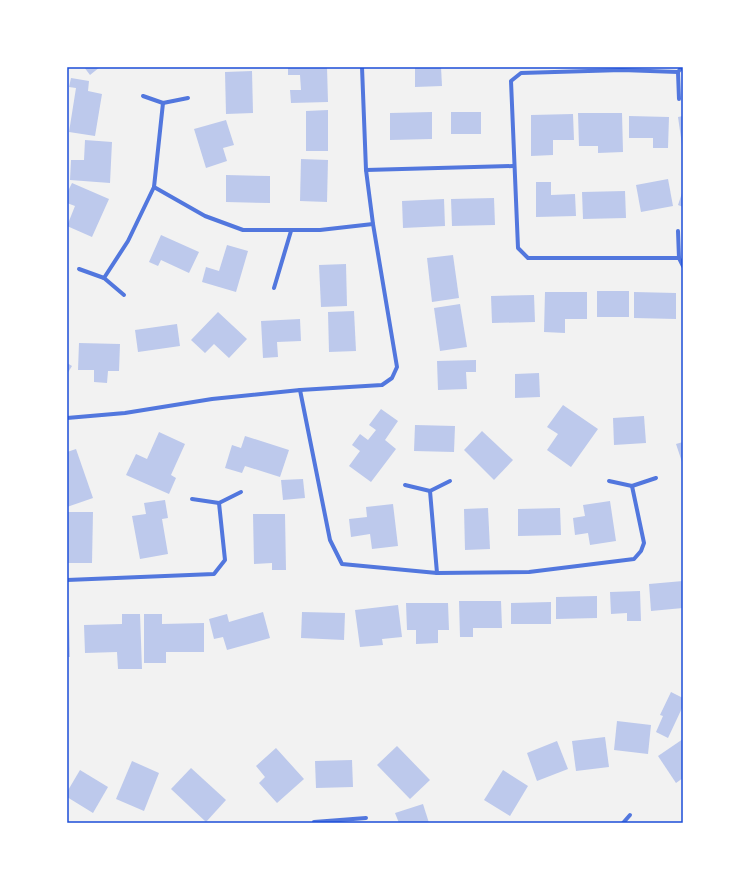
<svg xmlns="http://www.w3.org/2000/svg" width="750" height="890" viewBox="0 0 750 890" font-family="'Varela Round',sans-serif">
  <rect width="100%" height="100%" fill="#f2f2f2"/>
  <g fill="#bdc9ec">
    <path d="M84,67H100L90,75Z"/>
    <path d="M288,67H327L328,102L291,103L290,90H301L300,75H288Z"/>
    <path d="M415,67H441L442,86L415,87Z"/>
    <path d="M252,71L253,113L226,114L225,72Z"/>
    <path d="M71,78L89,81L88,91L102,94L95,136L69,132L76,88L69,87Z"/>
    <path d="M328,110V151H306V111Z"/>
    <path d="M432,112V139L390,140V113Z"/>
    <rect x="451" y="112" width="30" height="22"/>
    <path d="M578,113H622L623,152L598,153V146H579Z"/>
    <path d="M573,114L574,140H553V155L531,156V115Z"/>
    <path d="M629,116L669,117L668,148H653V138H629Z"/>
    <path d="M683,116V145H682L678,117Z"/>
    <path d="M226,120L234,145L223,148L227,161L206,168L194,129Z"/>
    <path d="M85,140L112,142L110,183L70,180L71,160H84Z"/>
    <path d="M301,159L328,160L327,202L300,201Z"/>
    <path d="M226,175L270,176V203L226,202Z"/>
    <path d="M668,179L673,206L641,212L636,185Z"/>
    <path d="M536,182H551V195L575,194L576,216L536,217Z"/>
    <path d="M72,183L109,199L92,237L67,226L75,206L67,203V193Z"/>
    <path d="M683,190V207L678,205Z"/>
    <path d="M625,191L626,218L583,219L582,192Z"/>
    <path d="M494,198L495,225L452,226L451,199Z"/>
    <path d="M444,199L445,226L403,228L402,201Z"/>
    <path d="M161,235L199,252L189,273L161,260L158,266L149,262Z"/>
    <path d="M227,245L248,251L236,292L202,282L206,267L219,271Z"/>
    <path d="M453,255L459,298L432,302L427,258Z"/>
    <path d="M346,264L347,306L321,307L319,265Z"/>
    <rect x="597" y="291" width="32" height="26"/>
    <path d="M545,292H587V319H565V333L544,332Z"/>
    <path d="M634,292L676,293V319L634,318Z"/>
    <path d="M534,295L535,322L492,323L491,296Z"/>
    <path d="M460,304L467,347L440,351L434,308Z"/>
    <path d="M354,311L356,351L329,352L328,312Z"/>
    <path d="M218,312L247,339L229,358L214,344L205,353L191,340Z"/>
    <path d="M300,319L301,341L277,342L278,357L263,358L261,321Z"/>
    <path d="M177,324L180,346L138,352L135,330Z"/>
    <path d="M79,343L120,344L119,371H108L107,383L94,382V370H78Z"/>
    <path d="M476,360V372H466L467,389L438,390L437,361Z"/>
    <path d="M67,363L72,366L67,374Z"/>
    <path d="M539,373L540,397L515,398V374Z"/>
    <path d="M563,405L598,429L571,467L547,450L558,434L547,427Z"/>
    <path d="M381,409L398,421L385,440L396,449L371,482L349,466L360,451L352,445L360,434L368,440L376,430L369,425Z"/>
    <path d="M644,416L646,443L614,445L613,418Z"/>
    <path d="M415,425L455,426L454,452L414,451Z"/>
    <path d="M482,431L513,460L494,480L464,450Z"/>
    <path d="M159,432L185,444L171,475L176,478L169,494L126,475L136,454L147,459Z"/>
    <path d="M245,436L289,450L280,477L245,466L242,473L225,468L232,445L241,448Z"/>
    <path d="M683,442V465L676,444Z"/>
    <path d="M76,449L93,498L67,507V452Z"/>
    <path d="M303,479L305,498L283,500L281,480Z"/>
    <path d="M165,500L168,518L162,519L168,554L140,559L132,516L146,514L144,503Z"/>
    <path d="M610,501L616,541L590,545L588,533L575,535L573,518L585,516L583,505Z"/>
    <path d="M393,504L398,546L372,549L370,534L351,537L349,519L367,517L366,507Z"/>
    <path d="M488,508L490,549L465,550L464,509Z"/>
    <path d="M560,508L561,535L518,536V509Z"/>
    <path d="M67,512H93L92,563H67Z"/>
    <path d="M253,514H285L286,570H272V563L254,564Z"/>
    <path d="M683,581V608L651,611L649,584Z"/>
    <path d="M640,591L641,621H627V613L611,614L610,592Z"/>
    <path d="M597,596V618L556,619V597Z"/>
    <path d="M459,601H501L502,628H473V637H460Z"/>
    <path d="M551,602V624H511V603Z"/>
    <path d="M406,603H448L449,630H438V643L416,644V630H407Z"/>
    <path d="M398,605L402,637L382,639L383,645L360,647L355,610Z"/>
    <path d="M263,612L270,638L227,650L223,637L214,639L209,619L227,614L229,622Z"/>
    <path d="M302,612L345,613L344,640L301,638Z"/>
    <path d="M122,614H140L142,669H118L117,652L85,653L84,625L122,624Z"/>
    <path d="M144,614H162V624L204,623V652H166V663H144Z"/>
    <path d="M67,620H69L70,657H67Z"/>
    <path d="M671,692L683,698V706L668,738L656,732L663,716L660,715Z"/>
    <path d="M617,721L651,725L648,754L614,750Z"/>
    <path d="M605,737L609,767L576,771L572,741Z"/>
    <path d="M683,739V778L676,783L658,756Z"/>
    <path d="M557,741L568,769L537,781L527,753Z"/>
    <path d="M397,746L430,780L410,799L377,765Z"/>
    <path d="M276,748L304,779L277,803L259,783L265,777L256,766Z"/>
    <path d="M352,760L353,787L316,788L315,761Z"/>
    <path d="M132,761L159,773L144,811L116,799Z"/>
    <path d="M191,768L226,800L206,822L171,789Z"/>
    <path d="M80,770L108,787L93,813L67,797V792Z"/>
    <path d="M503,770L528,786L510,816L484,800Z"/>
    <path d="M423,804L429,823H399L395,813Z"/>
  </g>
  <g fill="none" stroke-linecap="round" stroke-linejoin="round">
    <g stroke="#5277de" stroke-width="4">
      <path d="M678,72L622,70L521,73L511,81L518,248L528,258H679"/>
      <path d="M143,96L163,103L188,98"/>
      <path d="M679,99L678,72L682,67"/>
      <path d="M366,170L513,166"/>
      <path d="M154,187L205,216L243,230H320L373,224"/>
      <path d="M678,231L679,258L683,266"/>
      <path d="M79,269L104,278L124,295"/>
      <path d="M104,278L128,241L154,187L163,103"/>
      <path d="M274,288L291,231"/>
      <path d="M300,390L330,540L342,564L437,573L529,572L634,559L641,551L644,543L632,486"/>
      <path d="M67,418L125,413L212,399L300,390L382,385L392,378L397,367L373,224L366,170L362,67"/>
      <path d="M609,481L632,486L656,478"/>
      <path d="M405,485L430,491L450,481"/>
      <path d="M430,491L437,573"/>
      <path d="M192,499L219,503L241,492"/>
      <path d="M67,580L214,574L225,560L219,503"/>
      <path d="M314,822L366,818"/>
      <path d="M623,823L630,815"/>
    </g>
  </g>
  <rect width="750" height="890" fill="none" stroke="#ffffff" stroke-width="136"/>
  <rect x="68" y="68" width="614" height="754" fill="none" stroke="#1d4ed8" stroke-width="1.5"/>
</svg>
